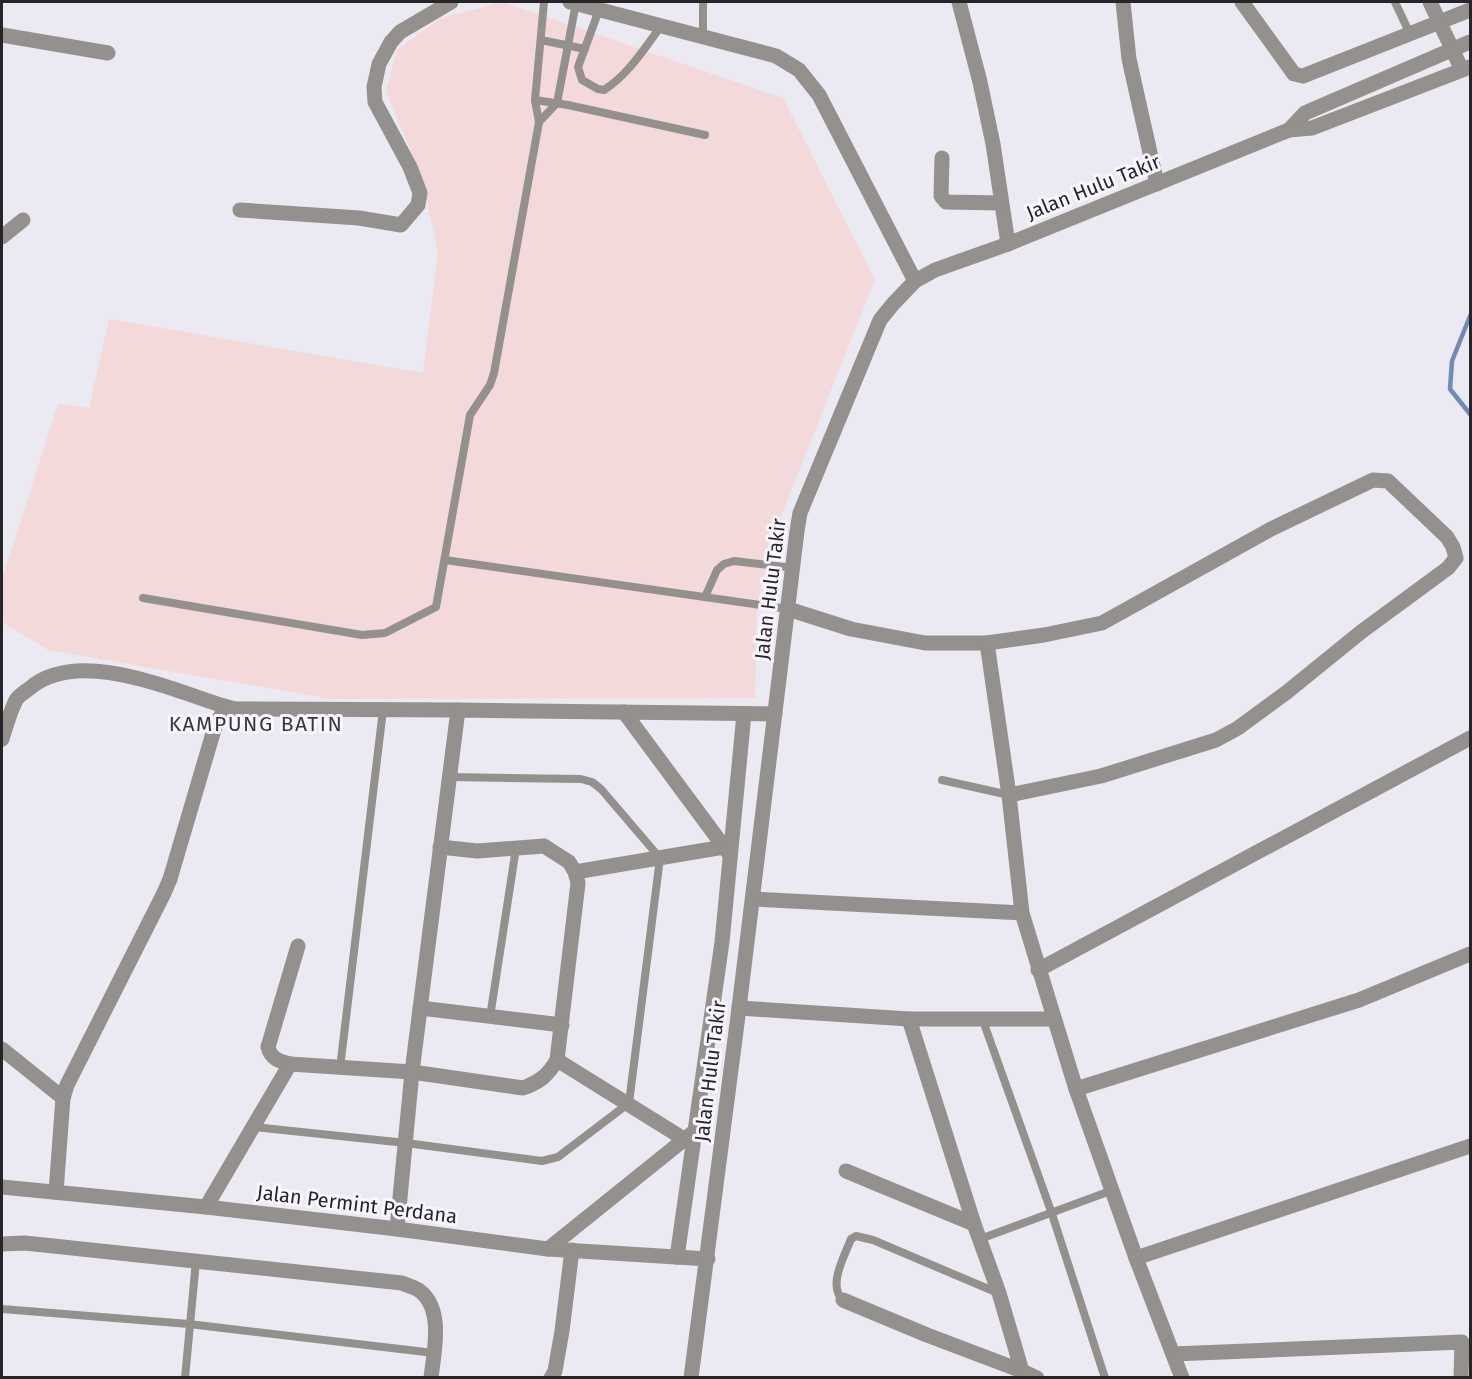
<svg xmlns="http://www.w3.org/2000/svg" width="1472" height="1379" viewBox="0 0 1472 1379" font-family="'Fira Sans',sans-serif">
  <rect width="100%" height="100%" fill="#ebe9f2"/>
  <path fill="#f4d9da" d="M502,2L783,98L875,280L781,516L757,604L755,698L332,699L48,650L2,622V579L58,404L89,408L109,319L423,373L438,252L422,178L386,91L397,50L441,18Z"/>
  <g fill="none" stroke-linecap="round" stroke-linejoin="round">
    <path stroke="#718bb8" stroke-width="4.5" d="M1470,316L1452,361L1450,389L1470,414"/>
    <g stroke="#93908e" stroke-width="8">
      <path d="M1395,2L1410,34"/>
      <path d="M599,10L578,67L582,80L598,89L604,90C628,75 644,49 661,26"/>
      <path d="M703,37V2"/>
      <path d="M541,40L585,49"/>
      <path d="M535,100L568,105L705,135"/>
      <path d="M539,122L557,103L576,3"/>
      <path d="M445,560L788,609"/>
      <path d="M705,597L717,570L724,564L734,561L793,568"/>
      <path d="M143,598L362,635L385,633L436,607L470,415L490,385L494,373L539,122L535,100L544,2"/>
      <path d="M942,780L1009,795"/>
      <path d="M490,1017L516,848"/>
      <path d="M982,1018L1051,1211L1105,1378"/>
      <path d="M340,1068L383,710"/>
      <path d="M254,1127L406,1143L542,1161L558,1157L629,1103L660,858L601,789L592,782L581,779L449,777"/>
      <path d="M980,1239L1113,1190"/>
      <path d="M843,1300C827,1286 845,1255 851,1239L856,1236L873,1240L998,1293"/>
      <path d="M2,1309L189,1324L434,1353"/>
      <path d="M185,1378L196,1261"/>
    </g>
    <g stroke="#93908e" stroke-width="15">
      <path d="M570,2L776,56L799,70L819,95L915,281"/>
      <path d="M959,2L980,82L993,144L1008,244"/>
      <path d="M1123,2L1129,59L1157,184"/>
      <path d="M1242,2L1294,74L1303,76L1470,10"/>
      <path d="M1430,2L1462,70"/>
      <path d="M2,35L108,53"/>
      <path d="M942,158L941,196L946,202L1001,203"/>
      <path d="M240,210L359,218L401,225L418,205L420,193L410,167L375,102L374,87L379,64L391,42L400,32L451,2"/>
      <path d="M2,237L23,220"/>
      <path d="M788,609L851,629L925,643H987L1009,795L1022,913L1076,1089L1136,1258L1182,1378"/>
      <path d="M987,643L1044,635L1102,623L1271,529L1373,480L1388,481L1447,537L1453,547L1456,558L1448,568L1361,632L1287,692L1238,728L1216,740L1101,776L1009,795"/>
      <path d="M624,712L730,855"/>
      <path d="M2,739C6,726 10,712 16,700C19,695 25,692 30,688C79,647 172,690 227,707"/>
      <path d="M575,872L724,847"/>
      <path d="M753,899L1022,913"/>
      <path d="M298,946L268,1047C271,1059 279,1061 290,1064L412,1072L523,1088C540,1082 548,1075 557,1060L578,883L575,872L569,862L544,846L477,851L440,847"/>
      <path d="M1038,970L1470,738"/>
      <path d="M420,1008L562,1025"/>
      <path d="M739,1008L909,1019"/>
      <path d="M2,1049L63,1098"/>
      <path d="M557,1060L684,1139"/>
      <path d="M1076,1089L1359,1000L1470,954"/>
      <path d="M846,1171L974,1224"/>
      <path d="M2,1187L206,1207L397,1229L548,1249L708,1259"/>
      <path d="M56,1192L63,1098L67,1085L164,893L170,879L216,723L227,707L236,709L458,710"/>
      <path d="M206,1207L290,1064"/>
      <path d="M397,1229L412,1072L458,710L775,714"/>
      <path d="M2,1244L25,1243L402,1283C408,1286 415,1287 420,1291C444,1310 434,1351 431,1378"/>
      <path d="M548,1249L696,1130"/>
      <path d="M677,1257L722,942L744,714"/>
      <path d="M1136,1258L1470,1146"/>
      <path d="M843,1300L927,1335L1022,1371L999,1293L974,1224L909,1019H1053"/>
      <path d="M1173,1354L1462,1342L1461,1378"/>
      <path d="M1022,1371L1037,1378"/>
      <path d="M551,1378L555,1371L562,1331L572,1250"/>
    </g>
    <g stroke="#93908e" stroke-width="15">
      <path d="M1289,130L1305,113L1470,42"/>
      <path d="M691,1378L739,1008L797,531L800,513L880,320L893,304L915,281L935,270L1008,244L1289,130L1312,128L1470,67"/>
    </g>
  </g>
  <g text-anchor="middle" stroke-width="6" stroke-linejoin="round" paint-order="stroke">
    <g font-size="20" fill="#262528" stroke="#f9f6ff">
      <text transform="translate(1093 187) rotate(-22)" y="7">Jalan Hulu Takir</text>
      <text transform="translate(770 589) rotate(-83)" y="7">Jalan Hulu Takir</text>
      <text transform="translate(710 1071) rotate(-83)" y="7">Jalan Hulu Takir</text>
      <text transform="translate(357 1204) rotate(7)" y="7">Jalan Permint Perdana</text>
    </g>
    <g font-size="21" letter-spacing="1.5" fill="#39373e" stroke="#f9f6ff">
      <text x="256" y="731">KAMPUNG BATIN</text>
    </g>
  </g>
  <rect width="1472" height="1379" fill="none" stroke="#262528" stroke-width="6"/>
</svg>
